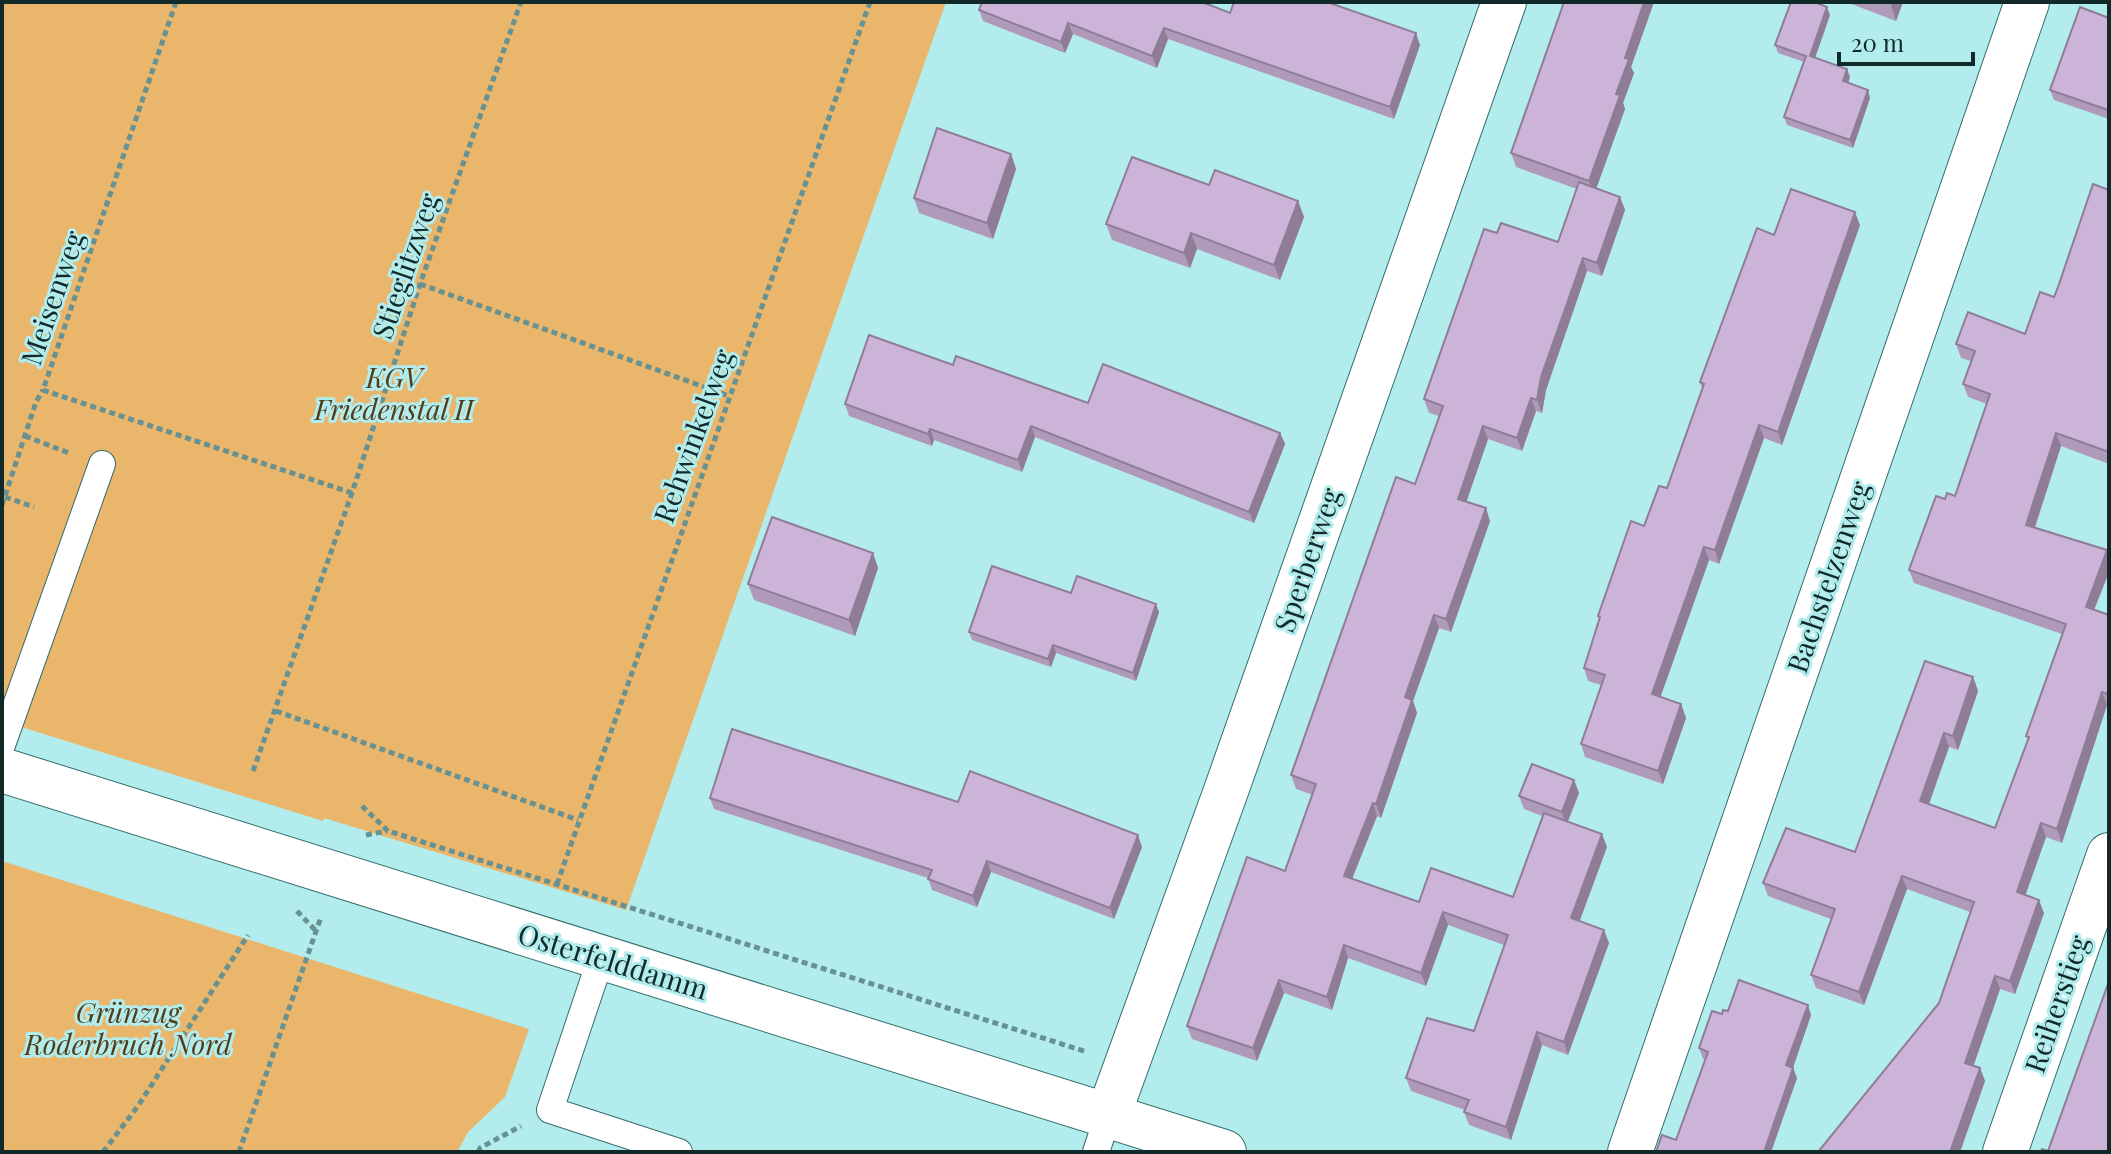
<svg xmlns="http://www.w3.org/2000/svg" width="2111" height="1154" viewBox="0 0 2111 1154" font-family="'Playfair Display',serif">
  <rect width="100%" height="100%" fill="#b3ecec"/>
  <g fill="#e9b66c">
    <path d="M2,2H946L626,910L324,818L323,821L2,721Z"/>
    <path d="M2,861L529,1029L505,1097L468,1132L457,1152H2Z"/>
  </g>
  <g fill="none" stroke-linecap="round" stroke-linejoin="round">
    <defs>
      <g id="lane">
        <path d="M2,745L102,464"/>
        <path d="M601,958L550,1110L679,1152"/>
        <path d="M1096,1152L1108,1116"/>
      </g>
      <g id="street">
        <path d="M1108,1116L1227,788L1504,2"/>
        <path d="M1630,1152L2027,2"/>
        <path d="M2005,1152L2109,855"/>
      </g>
      <path id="secondary" d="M2,770L1224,1152"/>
    </defs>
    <use href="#lane" stroke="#356c6c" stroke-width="28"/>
    <use href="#street" stroke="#356c6c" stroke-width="46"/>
    <use href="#secondary" stroke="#356c6c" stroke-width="46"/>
    <g stroke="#689191" stroke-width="5" stroke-dasharray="6 4" stroke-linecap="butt">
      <path d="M176,2L43,390L352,493"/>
      <path d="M420,284L729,396"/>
      <path d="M25,436L69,453"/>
      <path d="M5,497L34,507"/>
      <path d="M2,505L36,402L43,390"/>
      <path d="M276,711L578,820"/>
      <path d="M253,771L352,493L420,284L521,2"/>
      <path d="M362,806L388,831L1087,1052"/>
      <path d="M366,835L387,831"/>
      <path d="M557,884L870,2"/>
      <path d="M297,911L316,931"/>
      <path d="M103,1152L138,1106L248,935"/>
      <path d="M239,1152L321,917"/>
      <path d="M478,1152L480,1148L521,1126"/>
    </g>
    <use href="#lane" stroke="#fff" stroke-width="26"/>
    <use href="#street" stroke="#fff" stroke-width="44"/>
    <use href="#secondary" stroke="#fff" stroke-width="44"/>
  </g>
  <g fill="#af9aba">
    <path d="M1564,2H1654L1631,67L1634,73L1623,103L1625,109L1596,188L1620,197L1625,210L1602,276L1587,271L1546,390L1542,413L1536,411L1522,451L1488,439L1466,502L1490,521L1451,632L1439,628L1413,701L1417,713L1381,818L1377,816L1352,879L1419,902L1513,897L1542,816L1524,809L1519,796L1574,780L1579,793L1568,822L1607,847L1579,921L1609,943L1568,1055L1542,1045L1511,1140L1469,1125L1464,1112L1465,1110L1411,1091L1406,1078L1474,1031L1504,945L1448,925L1426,986L1348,958L1332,1010L1284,993L1257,1061L1192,1039L1187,1026L1285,871L1313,795L1296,789L1291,775L1415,484L1439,416L1429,413L1424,399L1497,233L1558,242L1577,189L1516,167L1511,153Z"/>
    <path d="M1846,2H1903L1896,21Z"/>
    <path d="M979,10L1230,13L1420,45L1394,119L1168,39L1157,68L1073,34L1065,53L983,21Z"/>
    <path d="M1830,15L1815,57L1850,77L1848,83L1870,98L1853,148L1787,125L1784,117L1804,62L1778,53L1775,45Z"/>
    <path d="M2109,18V119L2054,100L2050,90Z"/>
    <path d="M1011,154L1016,169L993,239L919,213L914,198Z"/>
    <path d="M1209,185L1298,201L1304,217L1280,280L1197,249L1190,268L1112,240L1106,224Z"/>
    <path d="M2109,190V464L2061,446L2035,528L2109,555V572L2094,610L2109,615V706L2107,705L2062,843L2046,837L2025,895L2044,913L2015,994L2000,989L1973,1066L1980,1068L1985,1081L1960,1152L1939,1003L1970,912L1907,889L1864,1005L1816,988L1811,975L1831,919L1768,896L1763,883L1855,852L1973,677L1978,691L1958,750L1949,747L1929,804L1995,828L2028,741L2026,736L2062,634L1914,583L1909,570L1945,499L1955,496L1987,404L1968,397L1963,384L1971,361L1961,358L1956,344L2025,334L2054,297Z"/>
    <path d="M1860,225L1782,445L1764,438L1719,564L1709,560L1660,697L1681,704L1686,718L1663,784L1585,757L1581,744L1601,685L1588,681L1584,668L1599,620L1598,616L1644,526L1667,488L1702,388L1700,382L1774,235Z"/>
    <path d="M953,365L1088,403L1280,433L1285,444L1254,523L1035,437L1022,472L934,440L932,446L849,416L845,404Z"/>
    <path d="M873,553L878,568L855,636L754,600L748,584Z"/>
    <path d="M1071,593L1159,612L1136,681L1056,653L1051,667L972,640L969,632Z"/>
    <path d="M710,798L958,802L1142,847L1114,919L991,872L977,907L932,890L928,878L714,809Z"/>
    <path d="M1728,1011L1811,1015L1793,1068L1797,1078L1771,1152H1656L1676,1140L1705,1060L1703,1059L1699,1048Z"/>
  </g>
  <g fill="#8f7d97">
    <path d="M1644,2H1654L1631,67L1634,73L1623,103L1625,109L1594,195L1589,181L1616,94L1625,58Z"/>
    <path d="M1892,2H1903L1896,21L1891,5Z"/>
    <path d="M1827,7L1830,15L1813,64L1810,56Z"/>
    <path d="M1068,23L1073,34L1065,53L1061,42Z"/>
    <path d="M1164,28L1168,39L1157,68L1152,56Z"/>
    <path d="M1416,33L1420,45L1394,119L1390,107Z"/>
    <path d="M1847,69L1850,77L1846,89L1843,81Z"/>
    <path d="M1868,90L1870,98L1853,148L1850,140Z"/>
    <path d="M1011,154L1016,169L993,239L987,223Z"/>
    <path d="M1620,197L1625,210L1602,276L1597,263Z"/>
    <path d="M1298,201L1304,217L1280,280L1274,265Z"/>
    <path d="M1855,212L1860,225L1782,445L1778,432Z"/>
    <path d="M1191,233L1197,249L1190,268L1184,253Z"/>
    <path d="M1583,258L1587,271L1546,390L1542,413L1537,400L1541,377Z"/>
    <path d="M1531,398L1536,411L1522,451L1517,438Z"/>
    <path d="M1759,425L1764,438L1719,564L1715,550Z"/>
    <path d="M1031,426L1035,437L1022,472L1018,460Z"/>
    <path d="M1483,426L1488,439L1463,512L1458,499Z"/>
    <path d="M930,429L934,440L932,446L928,434Z"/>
    <path d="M1280,433L1285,444L1254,523L1249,512Z"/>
    <path d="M2056,433L2061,446L2031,538L2026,525Z"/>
    <path d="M1486,508L1490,521L1451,632L1446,619Z"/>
    <path d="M1704,547L1709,560L1657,707L1652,694Z"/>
    <path d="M2107,550L2109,555V572L2090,620L2086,607Z"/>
    <path d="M873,553L878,568L855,636L849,620Z"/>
    <path d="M1156,604L1159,612L1136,681L1133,673Z"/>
    <path d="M1434,615L1439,628L1413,701L1417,713L1381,818L1376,804L1405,697Z"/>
    <path d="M1053,645L1056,653L1051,667L1048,659Z"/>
    <path d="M1973,677L1978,691L1958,750L1953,736Z"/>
    <path d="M2102,692L2107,705L2062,843L2057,829Z"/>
    <path d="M1681,704L1686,718L1663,784L1658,771Z"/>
    <path d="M1944,733L1949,747L1925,815L1920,801Z"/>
    <path d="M1574,780L1579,793L1566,825L1562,812Z"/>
    <path d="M1373,803L1377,816L1348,889L1344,876Z"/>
    <path d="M2041,823L2046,837L2022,905L2017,892Z"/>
    <path d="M1602,834L1607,847L1576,931L1571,918Z"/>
    <path d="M1138,835L1142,847L1114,919L1110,908Z"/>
    <path d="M987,861L991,872L977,907L973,896Z"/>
    <path d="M1902,876L1907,889L1864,1005L1859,992Z"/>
    <path d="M2039,900L2044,913L2015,994L2010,981Z"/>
    <path d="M1443,912L1448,925L1426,986L1421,973Z"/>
    <path d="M1604,930L1609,943L1568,1055L1564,1042Z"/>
    <path d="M1344,945L1348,958L1332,1010L1327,997Z"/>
    <path d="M1995,976L2000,989L1970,1076L1965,1063Z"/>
    <path d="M1279,980L1284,993L1257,1061L1253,1048Z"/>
    <path d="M1808,1005L1811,1015L1790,1076L1786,1065Z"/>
    <path d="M1537,1032L1542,1045L1511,1140L1506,1127Z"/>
    <path d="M1793,1068L1797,1078L1771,1152H1764Z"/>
    <path d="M1980,1068L1985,1081L1960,1152H1950Z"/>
  </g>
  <g fill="#ccb3d8" stroke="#8f7d97" stroke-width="2">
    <path d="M982,2H1202L1230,13L1234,2H1327L1416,33L1390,107L1164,28L1152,56L1068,23L1061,42L979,10Z"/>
    <path d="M1564,2H1644L1625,58L1629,59L1616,94L1620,95L1589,181L1511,153Z"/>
    <path d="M1791,2H1814L1827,7L1810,56L1847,69L1843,81L1868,90L1850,140L1784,117L1806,56L1775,45Z"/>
    <path d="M2080,7L2109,18L2108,110L2050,90Z"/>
    <path d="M937,128L1011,154L987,223L914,198Z"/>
    <path d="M1132,157L1209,185L1215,170L1298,201L1274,265L1191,233L1184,253L1106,224Z"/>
    <path d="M1579,182L1620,197L1597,263L1583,258L1541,377L1537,400L1531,398L1517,438L1483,426L1458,499L1486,508L1446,619L1434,615L1405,697L1412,700L1376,804L1373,803L1344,876L1419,902L1431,868L1513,897L1544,813L1602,834L1571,918L1604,930L1564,1042L1537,1032L1506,1127L1464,1112L1469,1100L1406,1078L1427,1018L1474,1031L1508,935L1443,912L1421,973L1344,945L1327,997L1279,980L1253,1048L1187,1026L1247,857L1285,871L1316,784L1291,775L1396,477L1415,484L1443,406L1424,399L1484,229L1497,233L1501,223L1558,242Z"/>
    <path d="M2093,184L2109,190V452L2056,433L2026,525L2107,550L2086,607L2109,615V687L2107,694L2102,692L2057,829L2041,823L2017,892L2039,900L2010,981L1995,976L1965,1063L1980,1068L1950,1152H1818L1939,1003L1974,902L1902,876L1859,992L1811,975L1835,909L1763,883L1786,828L1855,852L1925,661L1973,677L1953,736L1944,733L1920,801L1995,828L2029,737L2026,736L2066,624L1909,570L1936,496L1945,499L1947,493L1955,496L1990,394L1963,384L1975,351L1956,344L1968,312L2025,334L2040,292L2054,297L2058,287Z"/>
    <path d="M1791,189L1855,212L1778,432L1759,425L1715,550L1704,547L1652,694L1681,704L1658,771L1581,744L1605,675L1584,668L1600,617L1598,616L1631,521L1644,526L1659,486L1667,488L1704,384L1700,382L1757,228L1774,235Z"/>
    <path d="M869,335L953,365L956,356L1088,403L1103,364L1280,433L1249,512L1031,426L1018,460L930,429L928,434L845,404Z"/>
    <path d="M772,517L873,553L849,620L748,584Z"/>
    <path d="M992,566L1071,593L1077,576L1156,604L1133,673L1053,645L1048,659L969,632Z"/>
    <path d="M732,729L958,802L970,771L1138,835L1110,908L987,861L973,896L928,879L932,870L710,798Z"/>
    <path d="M1532,764L1574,780L1562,812L1519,796Z"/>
    <path d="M1739,980L1808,1005L1786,1065L1793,1068L1764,1152H1656L1662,1135L1676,1140L1708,1052L1699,1048L1712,1011L1722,1014L1723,1010L1728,1011Z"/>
    <path d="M2109,981V1152H2041L2042,1149L2048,1151Z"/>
  </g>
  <g text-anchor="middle" stroke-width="6" stroke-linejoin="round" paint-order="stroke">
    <g font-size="28" fill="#122929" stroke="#b3ecec">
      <text transform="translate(406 266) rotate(-71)" y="10">Stieglitzweg</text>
      <text transform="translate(53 298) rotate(-71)" y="10">Meisenweg</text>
      <text transform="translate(694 436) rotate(-70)" y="10">Rehwinkelweg</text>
      <text transform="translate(1308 560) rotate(-71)" y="10">Sperberweg</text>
      <text transform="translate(1829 577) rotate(-71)" y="10">Bachstelzenweg</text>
      <text transform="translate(613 962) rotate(17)" y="10">Osterfelddamm</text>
      <text transform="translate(2057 1004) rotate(-71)" y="10">Reiherstieg</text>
    </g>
    <g font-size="28" font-style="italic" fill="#533c18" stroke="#b3ecec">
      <text x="394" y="388">KGV<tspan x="394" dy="32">Friedenstal II</tspan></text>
      <text x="128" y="1023">Grünzug<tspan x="128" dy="32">Roderbruch Nord</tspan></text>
    </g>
  </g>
  <rect width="2111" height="1154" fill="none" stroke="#122929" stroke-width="8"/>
  <path d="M1839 52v12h134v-12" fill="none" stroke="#122929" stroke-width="4"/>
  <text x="1851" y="52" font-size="24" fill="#122929" stroke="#b3ecec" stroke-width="6" paint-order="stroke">20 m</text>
</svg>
